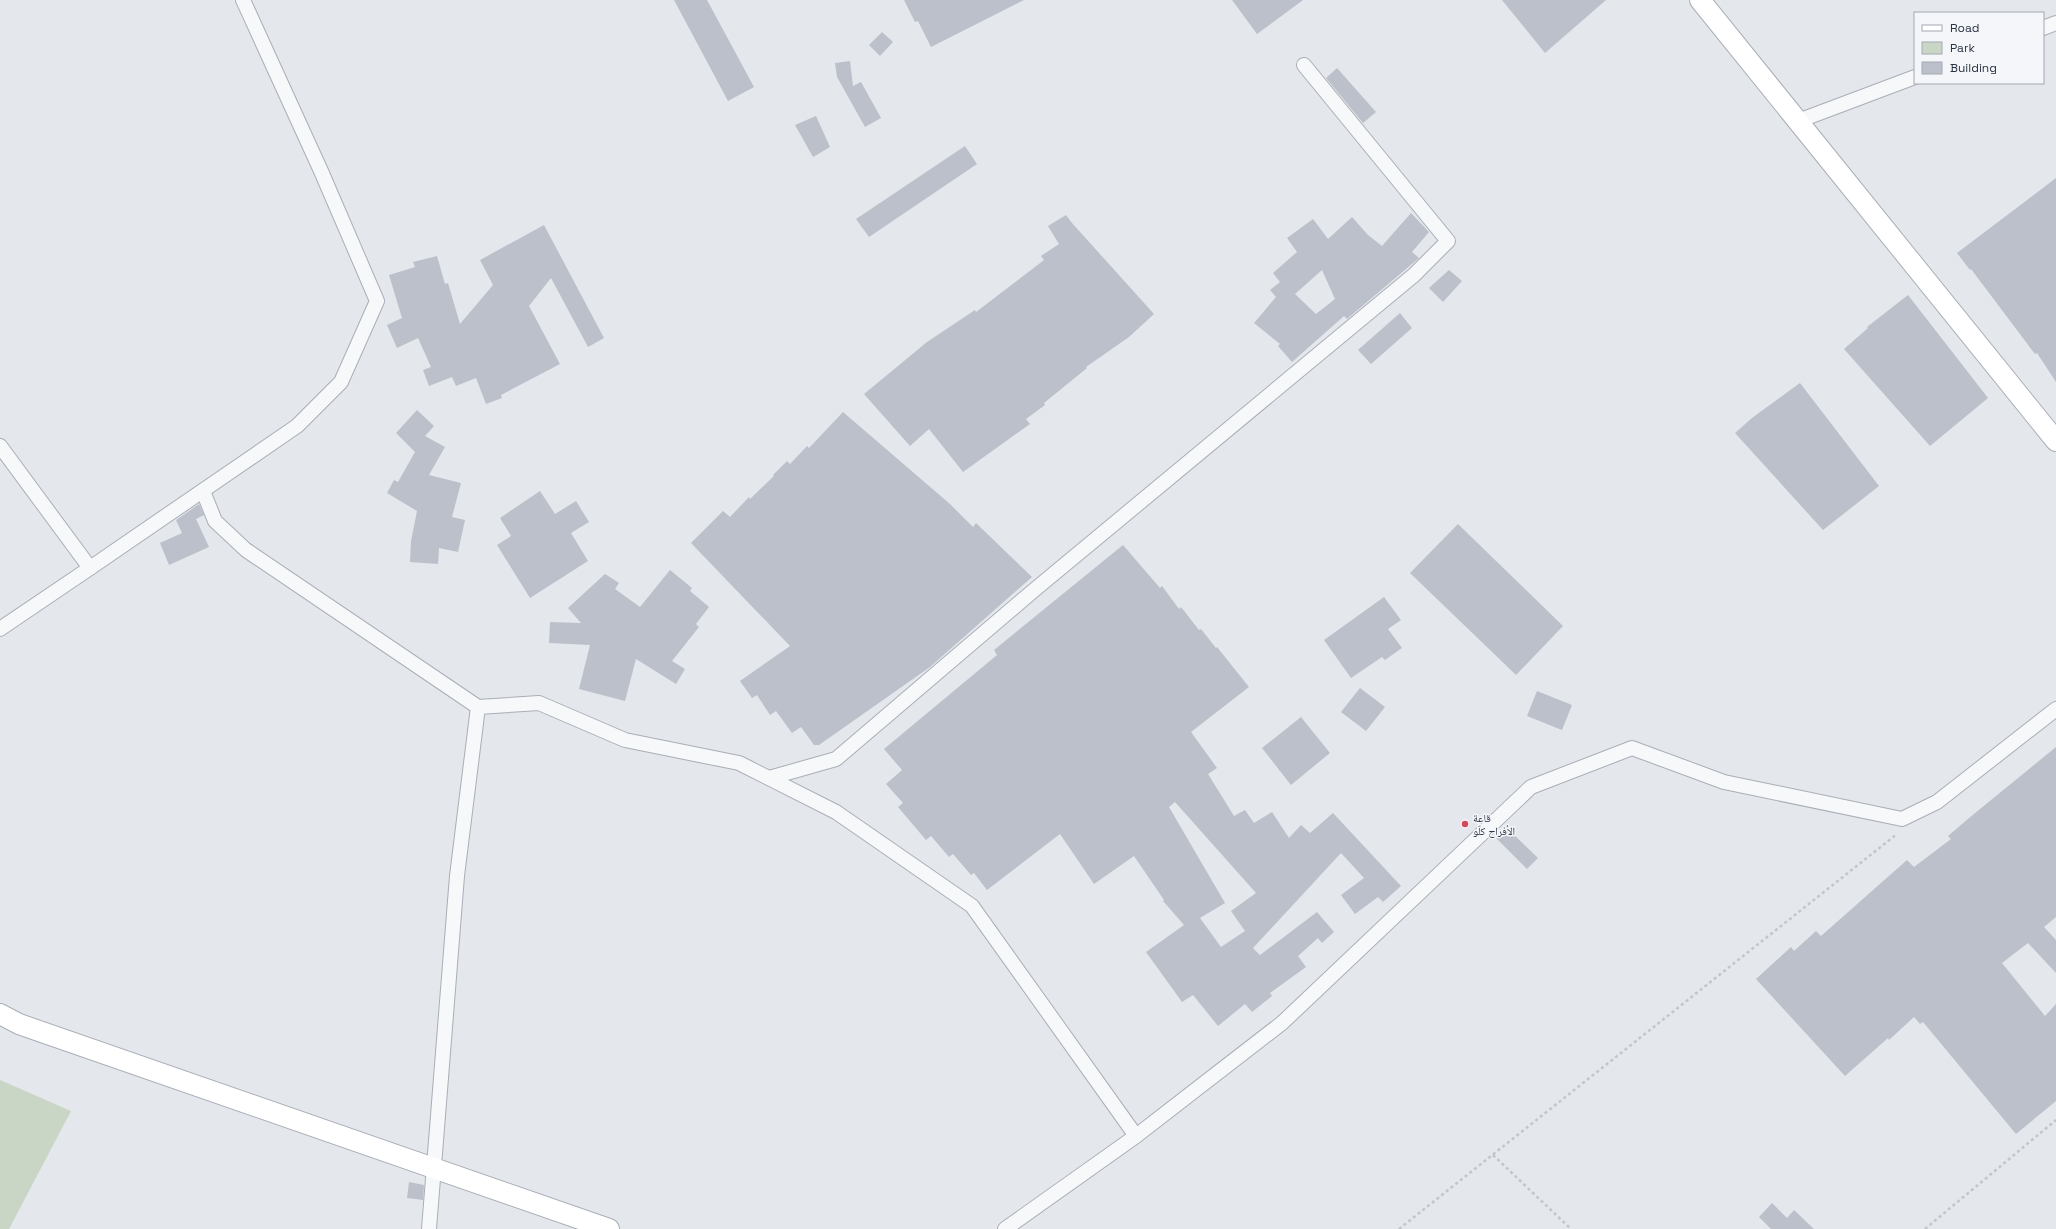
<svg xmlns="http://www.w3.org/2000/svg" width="2056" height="1229" viewBox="0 0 2056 1229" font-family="'Space Grotesk','Noto Naskh Arabic',sans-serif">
  <rect width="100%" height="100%" fill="#e4e7ec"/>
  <path fill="#c9d6c5" d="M0,1080L71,1111L9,1229H0Z"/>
  <g fill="#bbc0ca" fill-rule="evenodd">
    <path d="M674,0H707L754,87L728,101Z"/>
    <path d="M904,0H1024L931,47L918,21L915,22Z"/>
    <path d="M1232,0H1303L1257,34Z"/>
    <path d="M1502,0H1606L1545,53Z"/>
    <path d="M882,32L893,42L880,56L869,45Z"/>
    <path d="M850,61L853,86L861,82L881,118L865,127L837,77L835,63Z"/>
    <path d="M1337,68L1376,112L1363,123L1326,78Z"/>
    <path d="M816,116L830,147L813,157L795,125Z"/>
    <path d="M965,146L977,164L869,237L856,219Z"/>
    <path d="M2056,178V382L2037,353L2035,354L1971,269L1970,270L1957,253Z"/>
    <path d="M1411,213L1429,232L1412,252L1419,258L1347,319L1344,316L1292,362L1278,346L1280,344L1254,323L1276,297L1270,290L1280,282L1273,273L1297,252L1287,238L1313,219L1328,239L1352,217L1368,235L1382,246ZM1322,270L1335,299L1316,314L1295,294Z"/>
    <path d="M1066,215L1072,223L1154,314L1129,337L1086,367L1087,368L1044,403L1045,405L1026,419L1030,424L963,472L929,429L910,446L864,394L927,342L975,310L976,312L1044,260L1041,256L1059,244L1048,226Z"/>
    <path d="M544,225L604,338L588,347L551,278L529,306L560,364L501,395L502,398L486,404L476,378L456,386L452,377L429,386L423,370L431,367L418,338L397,348L387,325L402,318L389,275L415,267L413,262L437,256L445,284L448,283L460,324L493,285L480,260Z"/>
    <path d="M1449,270L1462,281L1443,302L1429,288Z"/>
    <path d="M1908,295L1988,398L1930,446L1844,349L1868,328L1867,327Z"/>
    <path d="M1400,313L1412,328L1371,364L1358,350Z"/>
    <path d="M1800,383L1879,486L1823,530L1735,433L1752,418Z"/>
    <path d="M417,410L434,426L425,436L445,447L429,475L461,483L452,517L465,520L458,552L439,548L438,564L410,562L411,541L417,511L387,493L394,480L398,482L415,452L396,433Z"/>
    <path d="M843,412L950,504L973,527L976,523L1032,577L930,667L819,745H814L801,727L792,733L776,711L770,715L757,695L752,698L740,681L790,646L691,543L723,511L730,517L749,497L750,499L774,476L773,475L787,461L790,464L807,446L809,448Z"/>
    <path d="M540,491L555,514L576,501L589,522L571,533L588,561L530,598L497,545L511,536L500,518Z"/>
    <path d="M199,504L204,515L196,519L209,547L169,565L160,543L182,533L176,520Z"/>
    <path d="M1458,524L1563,626L1516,675L1410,573Z"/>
    <path d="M1123,545L1160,588L1162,586L1179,609L1181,607L1199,630L1201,629L1216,648L1217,647L1249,687L1191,732L1217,768L1208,774L1234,816L1245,810L1254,823L1272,812L1289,838L1301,825L1310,833L1333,813L1401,886L1383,902L1378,897L1355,914L1341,895L1364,878L1341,853L1253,948L1260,955L1317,912L1334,932L1322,943L1318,938L1298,956L1306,967L1270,993L1272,996L1252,1012L1245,1004L1218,1026L1193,995L1182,1002L1146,952L1184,925L1163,901L1164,900L1134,856L1094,884L1060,834L987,890L974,873L971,875L953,854L949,857L931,836L926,840L898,807L903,803L886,784L902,770L884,749L997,655L994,650ZM1175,802L1256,893L1231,911L1245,931L1221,947L1200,918L1225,903L1169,807Z"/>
    <path d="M670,570L692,588L690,591L709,607L696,624L699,627L672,661L685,669L676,684L636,659L625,701L579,689L590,645L549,643L550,622L581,623L568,608L605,574L619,583L615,589L640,607Z"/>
    <path d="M1384,597L1401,620L1388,629L1402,648L1385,660L1382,657L1351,678L1324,640Z"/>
    <path d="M1360,688L1385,707L1366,731L1341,712Z"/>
    <path d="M1537,691L1572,705L1562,730L1527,716Z"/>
    <path d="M1301,717L1330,753L1291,785L1262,748Z"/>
    <path d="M2056,747V917L2044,927L2056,940V973L2028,943L2002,963L2045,1016L2056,1004V1101L2016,1134L1923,1022L1920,1024L1914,1017L1889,1040L1888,1038L1845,1076L1756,979L1791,947L1794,951L1816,931L1821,936L1907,860L1914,867L1951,839L1948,836L1969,818Z"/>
    <path d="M1506,827L1538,858L1527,869L1496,838Z"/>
    <path d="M409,1182L424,1185L423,1200L407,1198Z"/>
    <path d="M1772,1203L1787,1218L1794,1210L1814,1229H1771L1759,1217Z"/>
  </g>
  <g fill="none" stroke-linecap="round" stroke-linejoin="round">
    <defs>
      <g id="street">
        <path d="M2043,28L2056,23"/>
        <path d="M1798,121L1915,77"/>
        <path d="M0,446L90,568L0,629"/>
        <path d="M203,491L215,521L246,550L478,707"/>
        <path d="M90,568L297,426L341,382L377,301L321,171L243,0"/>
        <path d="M769,778L836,759L1033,591L1414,275L1448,241L1304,65"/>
        <path d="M429,1229L457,876L478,707L539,703L625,740L739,763L836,812L972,906L1136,1136"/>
        <path d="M1005,1229L1136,1136L1282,1023L1531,787L1632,748L1724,782L1902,819L1937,802L2056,709"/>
      </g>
      <g id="secondary">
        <path d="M1700,0L2056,441"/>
        <path d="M0,1014L19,1024L609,1229"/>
      </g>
    </defs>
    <use href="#street" stroke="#a9aeb7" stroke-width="16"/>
    <use href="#secondary" stroke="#a9aeb7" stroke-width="22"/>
    <g stroke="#c2c5cb" stroke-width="2.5" stroke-dasharray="3 3" stroke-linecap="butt">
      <path d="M1493,1155L1571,1229"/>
      <path d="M1399,1229L1897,834"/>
      <path d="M1925,1229L2056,1120"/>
    </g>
    <use href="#street" stroke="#f7f8fa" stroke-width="14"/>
    <use href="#secondary" stroke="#fff" stroke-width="20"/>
  </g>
  <circle fill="#d1495b" stroke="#f4f6f9" stroke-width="1.5" cx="1465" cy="824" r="4"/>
  <g text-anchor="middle" stroke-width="3" stroke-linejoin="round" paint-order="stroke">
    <g font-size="11" fill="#2b3445" stroke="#f4f6f9" text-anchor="start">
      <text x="1473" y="822">قاعة<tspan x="1473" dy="13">الأفراح كلّو</tspan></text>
    </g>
  </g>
  <rect x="1914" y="12" width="130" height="72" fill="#f4f6f9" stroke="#a4a8b1"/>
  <rect x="1922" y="25" width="20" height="6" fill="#ffffff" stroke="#a4a8b1"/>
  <text x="1950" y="32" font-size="12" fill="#2b3445">Road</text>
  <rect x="1922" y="42" width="20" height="12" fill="#c9d6c5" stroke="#a4a8b1"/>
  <text x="1950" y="52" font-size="12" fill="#2b3445">Park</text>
  <rect x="1922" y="62" width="20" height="12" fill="#bbc0ca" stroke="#a4a8b1"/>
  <text x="1950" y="72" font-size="12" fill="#2b3445">Building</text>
</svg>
